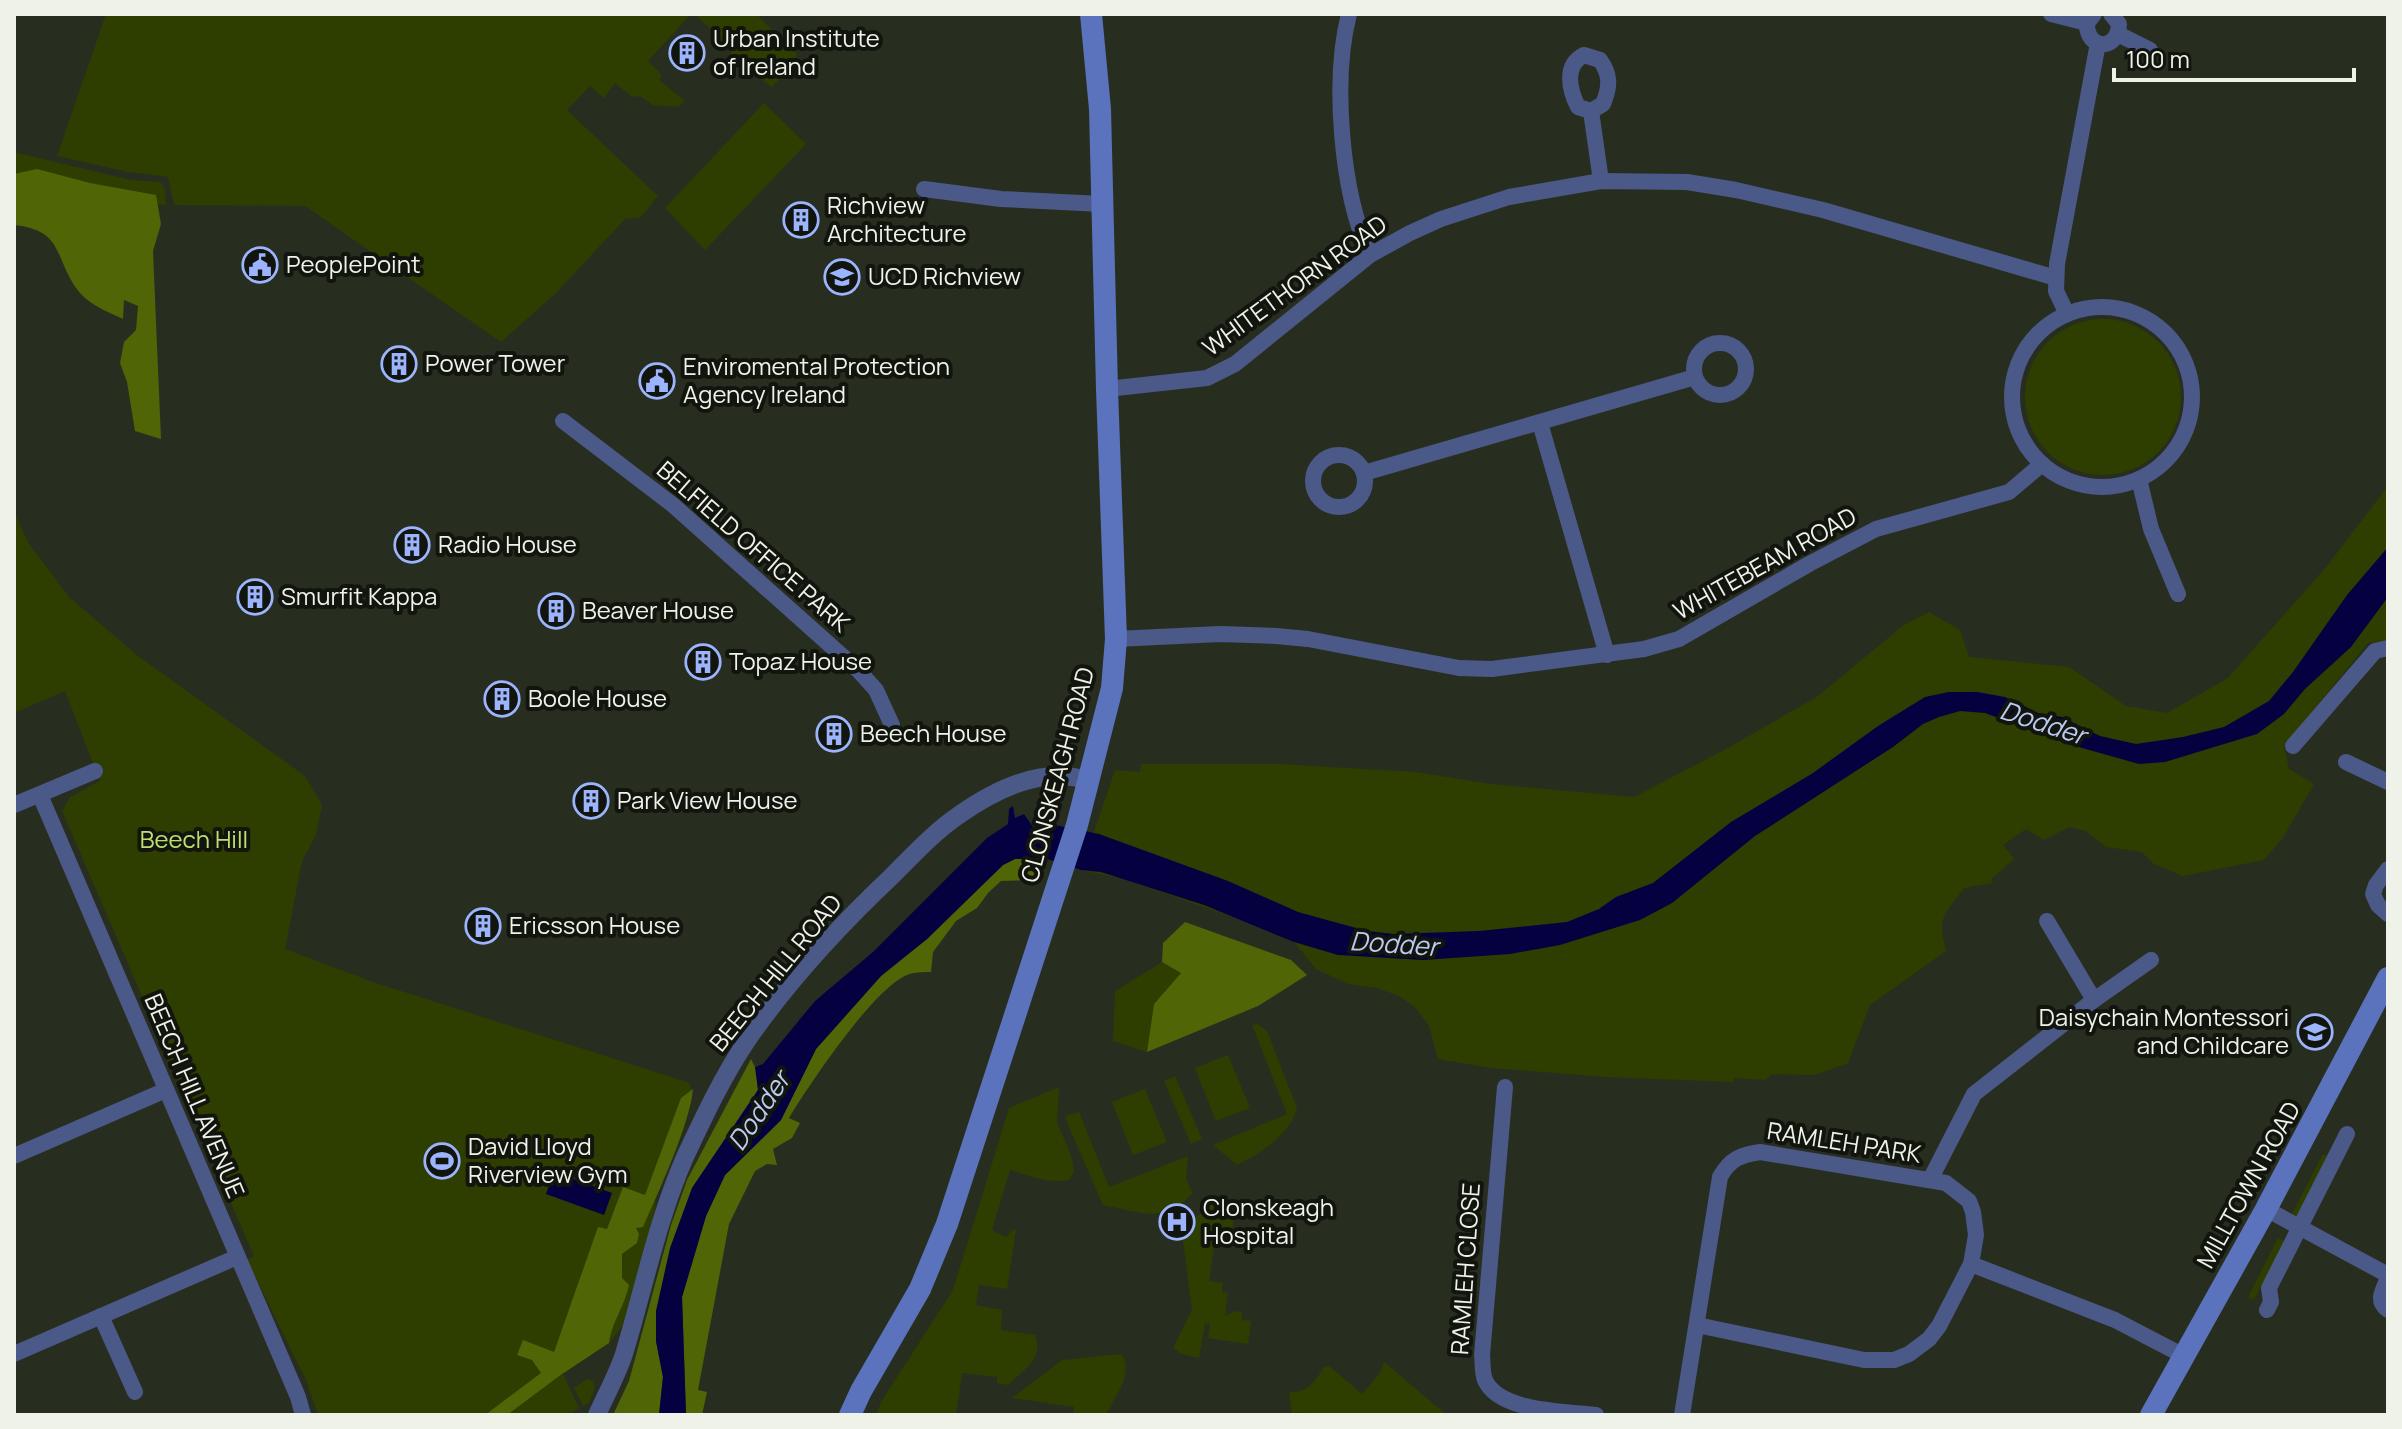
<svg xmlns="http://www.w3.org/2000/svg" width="2402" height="1429" viewBox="0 0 2402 1429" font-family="Manrope,sans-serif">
  <rect width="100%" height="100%" fill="#282e1f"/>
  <g fill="#2e3d00">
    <path d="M106,14H691L648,61L662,75L659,80L685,101L678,107L653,105L640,96L632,97L615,83L604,98L590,86L567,110L658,196L641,217L625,219L555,294L501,342L305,206L174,205L168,177L128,172L57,156Z"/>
    <path d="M694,14H756L797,54L790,68L772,87L729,57L733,49Z"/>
    <path d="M764,103L806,144L705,250L665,208Z"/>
    <path d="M14,152L131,180L160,182L165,188L166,205L14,198Z"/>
    <circle cx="2103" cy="397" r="78"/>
    <path d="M2388,486V641L2368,643L2284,746L2289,769L2314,784L2282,839L2264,860L2183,876L2154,864L2142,852L2106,847L2086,831L2069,827L2044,840L2026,829L2003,845L2014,859L1991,879L1992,883L1964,888C1944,916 1937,916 1946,951L1870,1005L1848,1063L1815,1075L1771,1074L1766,1080L1734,1078V1082L1605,1077L1491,1068L1438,1059L1429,1026L1415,1007L1399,996L1377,988L1348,984L1316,969L1294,942L1258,926L1124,879L1081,870L1115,770L1140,772L1141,764H1280L1415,772L1491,784L1634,797L1726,749L1818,696L1905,624L1929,612L1960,630L1969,657L2069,667L2126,706L2167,713L2228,678L2327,566Z"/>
    <path d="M14,512L29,544L70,598L138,656L305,776L322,805L316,835L302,861L285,949L376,983L690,1083L692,1101L655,1199L656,1206L623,1325L609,1343L563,1374L579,1408L568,1415H318L307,1382L247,1260L254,1256L62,811L70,797L100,781L65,691L14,713Z"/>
    <path d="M1162,962L1182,972L1154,1004L1147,1052L1113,1041L1115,991Z"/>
    <path d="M1257,1024L1267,1031L1297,1108C1290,1135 1260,1154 1237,1165L1213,1145L1287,1114L1252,1025Z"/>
    <path d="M1228,1055L1250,1108L1216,1121L1195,1068Z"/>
    <path d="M1175,1076L1202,1139L1191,1144L1164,1081Z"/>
    <path d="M1059,1087L1057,1122L1072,1158L1074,1172L1069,1180C1048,1184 1029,1175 1010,1170L992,1230L1006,1237L1013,1229L1016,1230L1007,1289L979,1285L976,1305L1002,1310L1001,1330L1035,1335C1045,1358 1023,1370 1008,1385L997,1383V1377L962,1373L956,1415H876L881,1402L953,1290L1009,1108Z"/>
    <path d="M1145,1089L1167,1142L1133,1155L1112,1102Z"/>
    <path d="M1079,1112L1109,1187L1188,1156L1186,1179L1193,1193C1162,1225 1142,1212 1103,1205L1066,1120V1116Z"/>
    <path d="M2323,1154L2329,1157L2297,1217L2291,1216Z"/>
    <path d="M1225,1198L1236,1209L1232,1229L1216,1231L1209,1281L1223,1283L1222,1292L1228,1293L1225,1316L1235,1311L1242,1312V1320L1251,1321L1248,1344L1208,1338L1210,1324L1205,1323L1199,1358L1182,1354L1173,1348L1192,1310L1183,1241C1186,1221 1207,1206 1225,1198Z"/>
    <path d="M2278,1238L2285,1241L2284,1244L2254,1300L2248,1297Z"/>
    <path d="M1121,1354C1135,1373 1115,1396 1106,1415H1074V1407L1012,1398L1062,1360Z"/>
    <path d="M1384,1362L1447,1415H1320L1299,1412L1298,1415H1292L1289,1392C1306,1393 1315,1383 1323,1368L1329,1366L1362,1394L1380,1373Z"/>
    <path d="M587,1379L593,1381L595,1387L589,1403L583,1406L574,1388Z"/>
  </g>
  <g fill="#4f6506">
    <path d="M37,169L90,183L156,195L161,224L153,251L161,439L135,431L127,382L120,363L124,342L136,330L138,306L124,300L123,319C106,311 87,304 76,288C54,256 63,230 14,225V174Z"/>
    <path d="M1044,858L1037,880L1001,881L988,893L977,908L956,921L933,952L931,972C923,972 914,972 907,975C873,989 809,1085 789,1118L800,1123L792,1138L773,1149L777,1165L767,1164L755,1171L729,1224L698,1390L707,1392L702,1415H686L682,1297L706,1216L725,1175L781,1120L816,1049L881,976L927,939L1003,865L1015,859Z"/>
    <path d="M1185,922L1291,960L1307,975L1258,1006L1147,1052L1154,1004L1181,973L1162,962L1163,943Z"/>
    <path d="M751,1059L757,1071L758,1090L692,1188L656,1341L663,1377L659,1415H613L629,1381L671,1225L687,1180Z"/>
    <path d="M693,1089C690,1124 658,1193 643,1227L636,1228L639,1234L637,1243L622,1254V1278L629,1285C625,1306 612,1321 609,1343L562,1374L507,1415H485L541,1373L532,1360L517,1355L523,1340L554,1352L598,1227L607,1229L623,1187L645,1195L681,1098Z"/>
  </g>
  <g fill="#050141">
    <path d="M2388,547V597L2351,647L2305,689L2284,714L2257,734L2165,762L2139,764L2068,744L1985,713L1960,711L1939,717L1923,724L1893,747L1755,836L1672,903L1640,920L1560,945L1510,954L1423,960L1338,955L1294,942L1204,905L1101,872L1081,870L1044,858L1015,859L1003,865L927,939L881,976L816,1049L781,1120L725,1175L706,1216L682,1297L686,1415H659L663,1377L656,1341V1311L670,1248L692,1188L758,1090L755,1067L763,1064L815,1001L873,952L987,838L1008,824L1009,809L1013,806L1015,818L1024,814L1033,827H1037L1040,822L1099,834L1228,881L1298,912L1367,931L1394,934L1479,931L1567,922L1599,909L1616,897L1653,883L1731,822L1813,773L1878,726L1925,697L1949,692H1977L2005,697L2038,713L2062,717L2100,736L2136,744L2183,737L2224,727L2269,701L2293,672L2347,595Z"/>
    <path d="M554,1172L612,1193L604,1215L546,1194Z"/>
  </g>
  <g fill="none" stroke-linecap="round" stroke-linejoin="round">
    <g stroke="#4a5988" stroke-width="16">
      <path d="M1349,14C1332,80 1341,193 1370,255"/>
      <path d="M2051,14L2087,23"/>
      <path d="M2094,14L2087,23C2086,50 2118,52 2119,24L2111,14"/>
      <path d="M2118,34L2150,50"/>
      <path d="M1584,55L1600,60C1611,75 1610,87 1603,104L1591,111L1578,107C1569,89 1564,65 1584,55Z"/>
      <path d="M1591,111L1601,181"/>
      <path d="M924,189L1001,199L1102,204"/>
      <circle cx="2102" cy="397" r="90"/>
      <path d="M2067,314L2056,291L2057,264L2098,43"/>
      <circle cx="1720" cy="369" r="26"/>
      <path d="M1107,389L1207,378L1235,364L1370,255L1410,233L1441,219L1509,197L1601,181L1687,182L1736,190L1823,210L2056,278"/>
      <path d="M563,421L673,505L858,670L876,690L892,725"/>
      <path d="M1540,423L1607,655"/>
      <circle cx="1339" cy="481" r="26"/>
      <path d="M1364,473L1695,377"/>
      <path d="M2139,479L2151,529L2178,594"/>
      <path d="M1116,639L1220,634L1276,636L1308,639L1459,668L1492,669L1644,649L1679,639L1809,564L1876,529L2009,492L2042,464"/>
      <path d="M2293,746L2375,651L2388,648"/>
      <path d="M2346,762L2388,782"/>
      <path d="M40,795L298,1397L303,1415"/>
      <path d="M14,805L95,771"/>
      <path d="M2388,869L2376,885L2373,894L2378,905L2388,914"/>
      <path d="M2047,921L2094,1000"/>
      <path d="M1505,1087L1482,1355C1483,1363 1482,1373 1485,1380C1499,1412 1565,1411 1596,1415"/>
      <path d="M14,1156L166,1090"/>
      <path d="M1930,1180L1974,1094L2094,1000L2151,960"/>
      <path d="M2266,1209L2388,1275"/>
      <path d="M1971,1264L2115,1320L2184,1356"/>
      <path d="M2388,1278C2383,1290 2375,1301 2388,1310"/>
      <path d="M2267,1310L2271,1302L2269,1288L2347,1134"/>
      <path d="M101,1316L135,1392"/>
      <path d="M14,1354L237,1257"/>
      <path d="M1682,1415L1720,1177C1730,1159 1740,1155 1760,1152L1946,1183L1969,1201L1973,1212L1976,1235L1971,1264L1939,1326L1929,1339L1909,1354L1894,1360H1864L1697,1325"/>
    </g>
    <path stroke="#4a5988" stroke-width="18" d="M597,1415C606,1395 617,1375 624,1354C644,1288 657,1221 685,1157C703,1119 721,1080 744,1045C786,983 838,927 892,876C913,855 934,832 959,815C996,789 1044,765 1089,781"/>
    <g stroke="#5b72bc" stroke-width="22">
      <path d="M850,1415L861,1391L920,1289L947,1224L1077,825L1112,688L1116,639L1107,389L1100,109L1091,14"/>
      <path d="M2151,1415L2266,1209L2388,978"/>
    </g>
  </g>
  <defs>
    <symbol id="building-ring" viewBox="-11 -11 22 22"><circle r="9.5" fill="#12150e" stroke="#9cb4fd" stroke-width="1.5"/><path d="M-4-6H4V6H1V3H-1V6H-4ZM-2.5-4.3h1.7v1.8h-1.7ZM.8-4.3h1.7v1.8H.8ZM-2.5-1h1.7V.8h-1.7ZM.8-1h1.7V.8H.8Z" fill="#9cb4fd"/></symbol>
    <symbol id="civic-ring" viewBox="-11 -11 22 22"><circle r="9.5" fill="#12150e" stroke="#9cb4fd" stroke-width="1.5"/><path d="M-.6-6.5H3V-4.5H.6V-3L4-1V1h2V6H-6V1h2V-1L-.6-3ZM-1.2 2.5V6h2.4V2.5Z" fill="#9cb4fd"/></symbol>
    <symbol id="university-ring" viewBox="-11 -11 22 22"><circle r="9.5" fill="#12150e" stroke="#9cb4fd" stroke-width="1.5"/><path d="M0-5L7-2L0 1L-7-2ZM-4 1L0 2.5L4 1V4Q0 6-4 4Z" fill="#9cb4fd"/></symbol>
    <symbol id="school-ring" viewBox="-11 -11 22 22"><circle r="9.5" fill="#12150e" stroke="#9cb4fd" stroke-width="1.5"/><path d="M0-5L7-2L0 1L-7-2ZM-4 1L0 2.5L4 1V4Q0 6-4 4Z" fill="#9cb4fd"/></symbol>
    <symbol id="stadium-ring" viewBox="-11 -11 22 22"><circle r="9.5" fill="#12150e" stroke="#9cb4fd" stroke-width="1.5"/><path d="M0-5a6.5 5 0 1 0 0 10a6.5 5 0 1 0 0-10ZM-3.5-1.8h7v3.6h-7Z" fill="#9cb4fd"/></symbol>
    <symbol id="hospital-ring" viewBox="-11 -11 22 22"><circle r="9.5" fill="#12150e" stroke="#9cb4fd" stroke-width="1.5"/><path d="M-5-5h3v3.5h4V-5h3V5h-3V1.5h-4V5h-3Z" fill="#9cb4fd"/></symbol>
  </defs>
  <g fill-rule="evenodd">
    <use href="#building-ring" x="667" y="33" width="40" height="40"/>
    <use href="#building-ring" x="781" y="200" width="40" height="40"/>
    <use href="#civic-ring" x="240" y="245" width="40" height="40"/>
    <use href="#university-ring" x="822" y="257" width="40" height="40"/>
    <use href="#building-ring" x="379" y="344" width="40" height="40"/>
    <use href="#civic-ring" x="637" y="361" width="40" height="40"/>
    <use href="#building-ring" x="392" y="525" width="40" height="40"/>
    <use href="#building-ring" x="235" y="577" width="40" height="40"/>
    <use href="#building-ring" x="536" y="591" width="40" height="40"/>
    <use href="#building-ring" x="683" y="642" width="40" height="40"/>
    <use href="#building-ring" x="482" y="679" width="40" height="40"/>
    <use href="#building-ring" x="814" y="714" width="40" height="40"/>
    <use href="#building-ring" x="571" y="781" width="40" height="40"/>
    <use href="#building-ring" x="463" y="906" width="40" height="40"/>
    <use href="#school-ring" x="2295" y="1012" width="40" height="40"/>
    <use href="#stadium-ring" x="422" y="1141" width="40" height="40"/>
    <use href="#hospital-ring" x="1157" y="1202" width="40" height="40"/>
  </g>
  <g text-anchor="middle" stroke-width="8" stroke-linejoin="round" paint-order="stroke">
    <g font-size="24" fill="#eef2e8" stroke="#12150e" text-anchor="start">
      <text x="713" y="47">Urban Institute<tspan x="713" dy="28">of Ireland</tspan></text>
      <text x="827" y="214">Richview<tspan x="827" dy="28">Architecture</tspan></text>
      <text x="286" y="273">PeoplePoint</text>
      <text x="868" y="285">UCD Richview</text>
      <text x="425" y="372">Power Tower</text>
      <text x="683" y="375">Enviromental Protection<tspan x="683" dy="28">Agency Ireland</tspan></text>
      <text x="438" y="553">Radio House</text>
      <text x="281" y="605">Smurfit Kappa</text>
      <text x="582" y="619">Beaver House</text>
      <text x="729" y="670">Topaz House</text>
      <text x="528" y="707">Boole House</text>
      <text x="860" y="742">Beech House</text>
      <text x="617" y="809">Park View House</text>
      <text x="509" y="934">Ericsson House</text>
      <text x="2289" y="1026" text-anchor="end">Daisychain Montessori<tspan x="2289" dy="28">and Childcare</tspan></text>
      <text x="468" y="1155">David Lloyd<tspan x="468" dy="28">Riverview Gym</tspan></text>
      <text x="1203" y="1216">Clonskeagh<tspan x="1203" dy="28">Hospital</tspan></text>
    </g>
    <g font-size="24" fill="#eef2e8" stroke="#12150e">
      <text transform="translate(1295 286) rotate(-36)" y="8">WHITETHORN ROAD</text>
      <text transform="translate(753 547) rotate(41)" y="8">BELFIELD OFFICE PARK</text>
      <text transform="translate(1765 564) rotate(-29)" y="8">WHITEBEAM ROAD</text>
      <text transform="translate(1058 775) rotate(-75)" y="8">CLONSKEAGH ROAD</text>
      <text transform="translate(776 973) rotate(-51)" y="8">BEECH HILL ROAD</text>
      <text transform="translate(194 1096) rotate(67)" y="8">BEECH HILL AVENUE</text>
      <text transform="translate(1844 1143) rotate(9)" y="8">RAMLEH PARK</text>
      <text transform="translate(2249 1185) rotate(-61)" y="8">MILLTOWN ROAD</text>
      <text transform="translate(1466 1269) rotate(-86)" y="8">RAMLEH CLOSE</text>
    </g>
    <g font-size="24" fill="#bde071" stroke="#12150e">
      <text x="194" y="848">Beech Hill</text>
    </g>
    <g font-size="26" font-style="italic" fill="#bbcaf1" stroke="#12150e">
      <text transform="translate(2043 723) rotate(18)" y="9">Dodder</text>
      <text transform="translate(1394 944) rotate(4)" y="9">Dodder</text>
      <text transform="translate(759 1111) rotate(-56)" y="9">Dodder</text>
    </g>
  </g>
  <rect width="2402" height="1429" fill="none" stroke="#eef2e8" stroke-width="32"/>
  <path d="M2114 68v12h240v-12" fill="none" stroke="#eef2e8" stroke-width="4"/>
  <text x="2126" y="68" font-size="24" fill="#eef2e8" stroke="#12150e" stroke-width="6" paint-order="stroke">100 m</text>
</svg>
